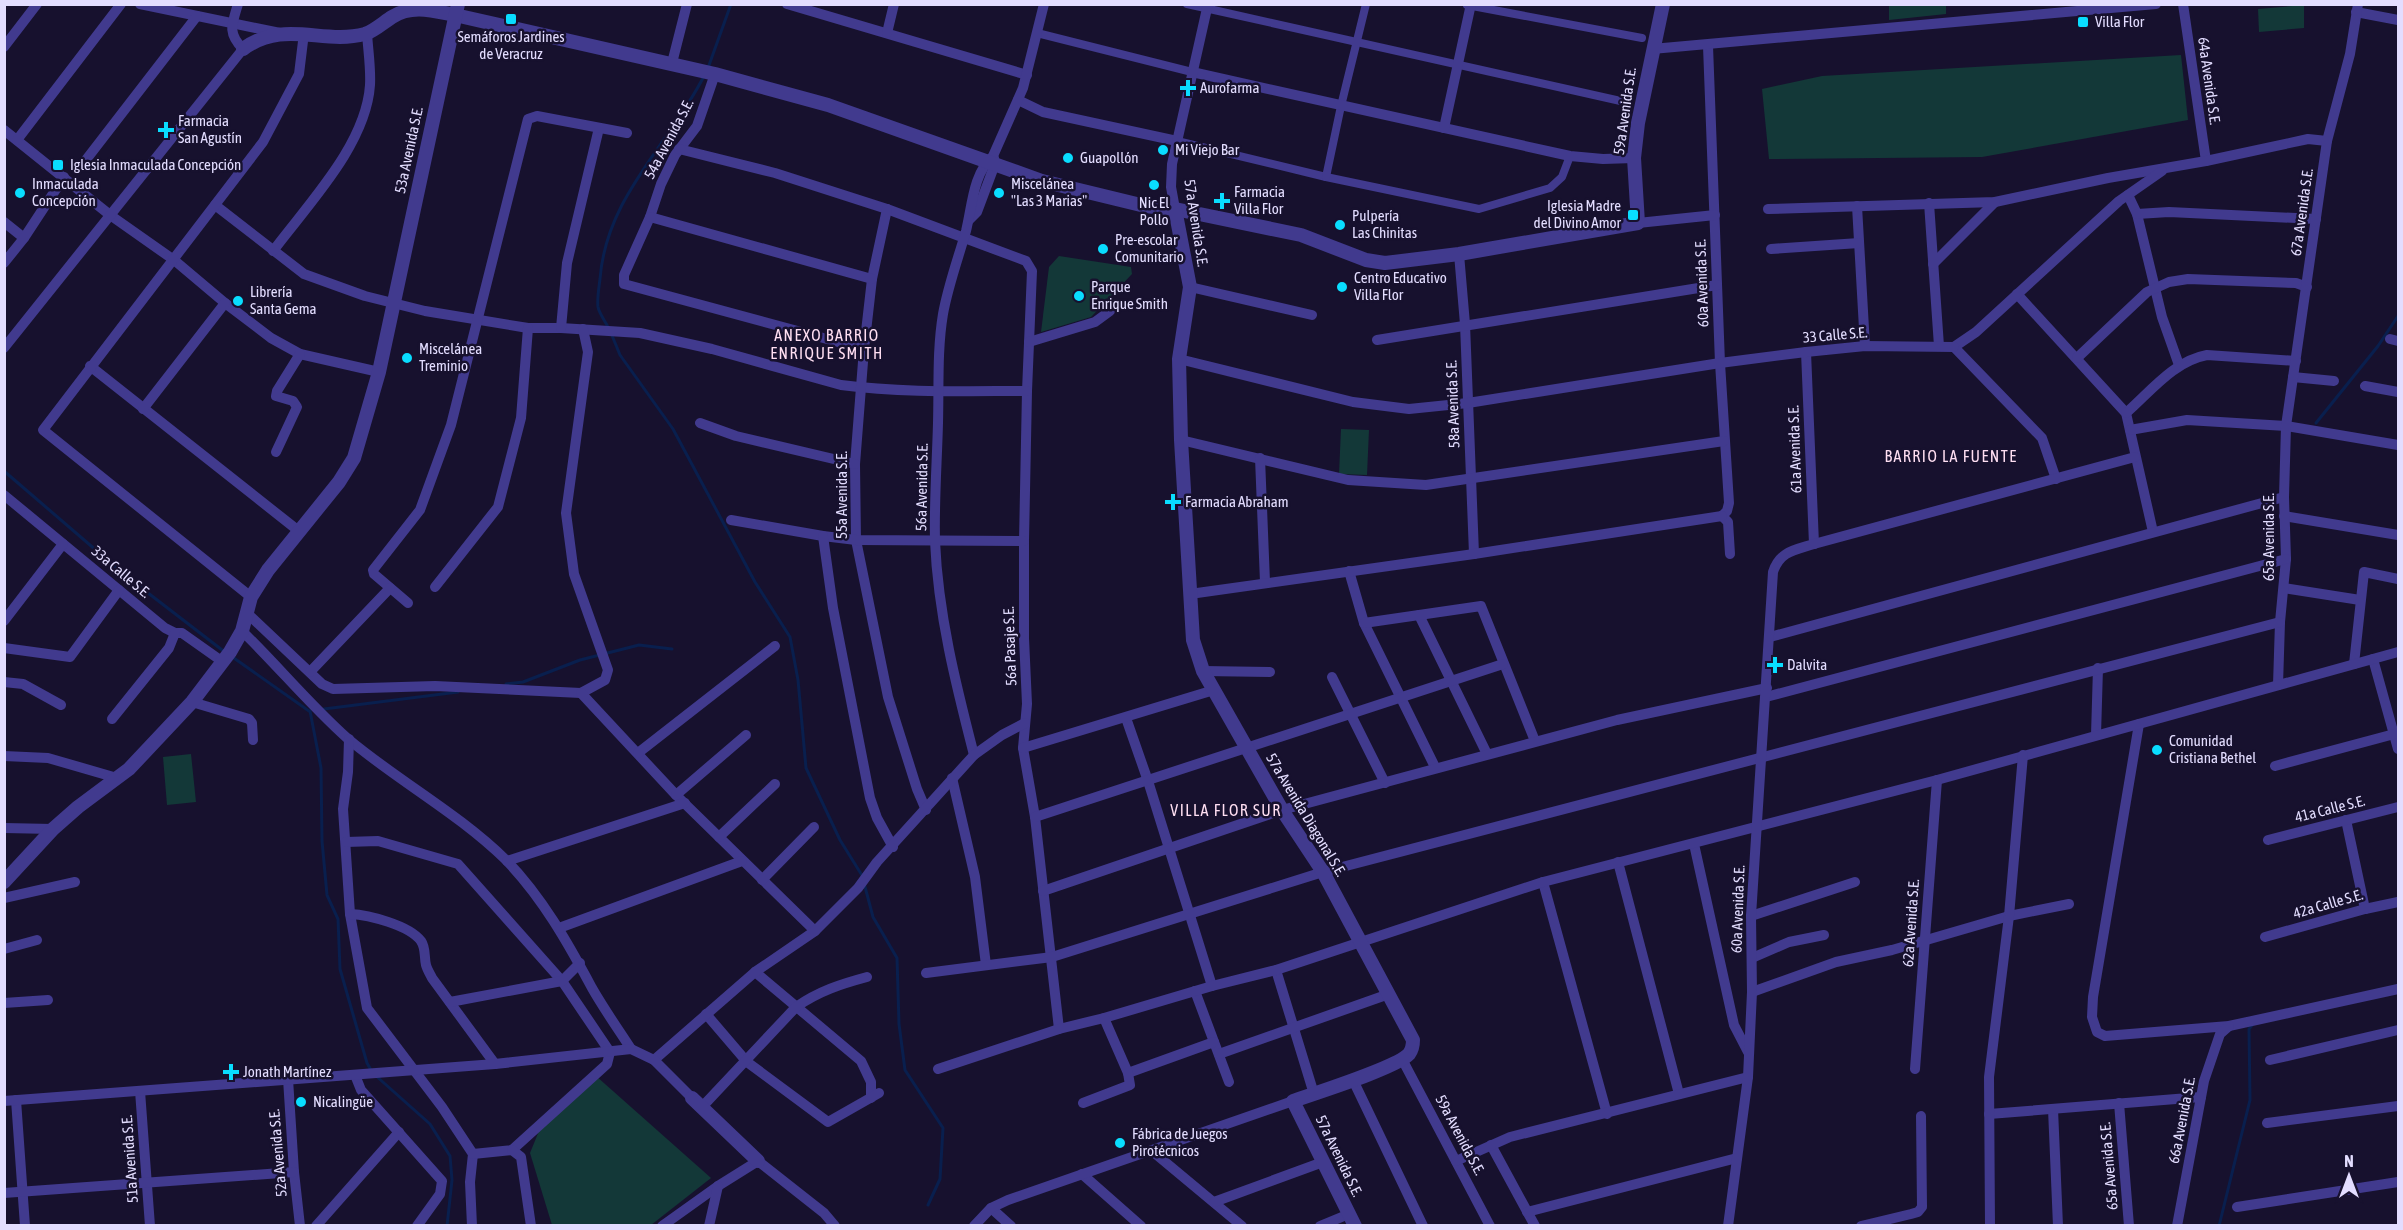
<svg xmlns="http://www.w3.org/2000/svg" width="2403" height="1230" viewBox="0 0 2403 1230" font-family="'Asap Condensed',sans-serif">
  <rect width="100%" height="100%" fill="#17112e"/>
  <g fill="#133838">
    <path d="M1889,5H1946V14L1889,20Z"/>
    <path d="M2304,5V28L2259,32L2258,9Z"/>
    <path d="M2181,55L2188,120L1982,157L1769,159L1762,89L1822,76Z"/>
    <path d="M1059,256L1131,267L1132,274L1091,317L1041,332L1049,267Z"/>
    <path d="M1341,429L1369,430L1367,475L1339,474Z"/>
    <path d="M191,754L196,802L167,805L163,757Z"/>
    <path d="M596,1076L711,1178L651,1225H552L530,1153L541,1126Z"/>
  </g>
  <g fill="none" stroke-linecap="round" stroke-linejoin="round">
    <g stroke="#091f4e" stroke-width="3">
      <path d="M708,68L731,4"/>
      <path d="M608,327C605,321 599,313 598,307C597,298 599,287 600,279C606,197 669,145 704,76"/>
      <path d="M611,333L620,355L673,429L755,582L790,637L798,680L806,768L840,840L863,877"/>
      <path d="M2316,423L2378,346L2398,316"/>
      <path d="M4,471L126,576L226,653"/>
      <path d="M231,656L309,711"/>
      <path d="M506,684L523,682L580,660L639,645L672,649"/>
      <path d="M324,709L458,692"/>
      <path d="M310,711L321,768L322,841L327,895L338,919L340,969L367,1063L371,1070"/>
      <path d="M864,883L873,917L897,958L899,1024L905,1070L943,1128L940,1179L928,1205"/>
      <path d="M375,1075L430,1124L450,1156L452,1180L447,1226"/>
      <path d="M2219,1226L2250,1100L2249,1029L2253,1024"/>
    </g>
    <g stroke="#413a8e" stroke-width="8">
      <path d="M1187,4L1625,102"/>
      <path d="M1467,5L1642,38"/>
      <path d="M1037,33L1192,72"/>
      <path d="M1177,141L1326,177L1479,209L1550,188L1562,177L1570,156"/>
      <path d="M1326,177L1341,106L1366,4"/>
    </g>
    <g stroke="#413a8e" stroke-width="10">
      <path d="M140,4L280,33"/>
      <path d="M787,4L1027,75"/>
      <path d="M2183,4L2206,161"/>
      <path d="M2356,12L2398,20"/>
      <path d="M887,33L894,4"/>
      <path d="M1708,46L1720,363L1729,503L1727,511L1722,516"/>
      <path d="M4,47L37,4"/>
      <path d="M1652,49L2156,4"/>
      <path d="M672,63L687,4"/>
      <path d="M1192,72L1570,156L1603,159L1634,158"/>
      <path d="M715,74L697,126L675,155L661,184L650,217L624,275V284L864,349"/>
      <path d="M1018,100L1043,112L1177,141"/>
      <path d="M1444,128L1471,4"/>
      <path d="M4,130L110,215L174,260L225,303L271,338L300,354L379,372"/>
      <path d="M17,140L121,4"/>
      <path d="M679,149L775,173L887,209L1026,261L1032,271L1027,391L1024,541V638L1027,704L1023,748L1035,817L1059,1029"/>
      <path d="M82,165L197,16"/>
      <path d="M2128,195L2137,214L2162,317L2179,365"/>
      <path d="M1929,203L1939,346"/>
      <path d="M215,205L304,274L365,296L425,311L528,328H561L640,333L712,349L841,385C903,393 965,391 1027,391"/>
      <path d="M1857,206L1865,346"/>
      <path d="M887,209L872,279L864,349L855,464L856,540L888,697L917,789L926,810"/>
      <path d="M1175,209L1171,187L1172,164L1208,4"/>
      <path d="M1768,209L1995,202L2108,178L2206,161L2308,139L2327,141"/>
      <path d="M2137,214L2169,212L2316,219"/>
      <path d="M650,217L872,279"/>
      <path d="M969,220L977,212L995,164L994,158"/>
      <path d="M4,222L24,238"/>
      <path d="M1638,223L1715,215"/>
      <path d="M1771,249L1859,243"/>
      <path d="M273,251C308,204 366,145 370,85C371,68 368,50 367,33"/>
      <path d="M1459,254L1465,324L1474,554"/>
      <path d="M4,263L24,238L64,177"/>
      <path d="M1933,264L1995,202"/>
      <path d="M1190,287L1312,315"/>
      <path d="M2017,294L2126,413L2153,532"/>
      <path d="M561,328L567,263L599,128"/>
      <path d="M2390,339L2398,341"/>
      <path d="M1377,340L1717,285"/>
      <path d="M1029,342L1095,322L1110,311"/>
      <path d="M1954,347L1976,332L2119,201L2162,171"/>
      <path d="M1954,347L2042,438L2056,479"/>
      <path d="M4,348L243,49C227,33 232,24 238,4"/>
      <path d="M1806,352L1814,544"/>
      <path d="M2077,358L2147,292L2169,282L2188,279L2296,283L2307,287"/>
      <path d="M1179,359L1353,402L1409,409L1468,403L1720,363L1806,352L1865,346L1954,347"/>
      <path d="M90,366L300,532"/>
      <path d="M2293,377L2334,381"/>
      <path d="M2365,386L2398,392"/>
      <path d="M143,409L225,303"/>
      <path d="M2126,413C2151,391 2174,361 2207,355L2296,361"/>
      <path d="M700,423L736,436L855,464"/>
      <path d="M2130,430L2187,420L2286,426L2398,445"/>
      <path d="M1181,440L1348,480L1426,485L1724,441"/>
      <path d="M276,452L297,407L293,401L276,396L277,391L300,354"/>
      <path d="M1260,458L1265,582"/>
      <path d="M4,495L165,628L175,633H182L223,662"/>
      <path d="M1722,516L1728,522L1730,554"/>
      <path d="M2284,516L2398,535"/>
      <path d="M731,520L823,536L856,540L1024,541"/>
      <path d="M823,536L833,608L870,798L877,818L893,847"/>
      <path d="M1349,571L1364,623L1435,767"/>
      <path d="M435,587L498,507L521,418L528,328"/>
      <path d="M2284,588L2360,600"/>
      <path d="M1190,594L1474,554L1722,516"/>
      <path d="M251,597L43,430L263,142L299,74L304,33"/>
      <path d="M408,603L374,574L373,570L420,510L451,425L528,119L537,116L627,133"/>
      <path d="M247,613L322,684L333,689L435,686L581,693L605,680L608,670L574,574L566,513L588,352L583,329"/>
      <path d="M1419,615L1487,754"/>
      <path d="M4,621L63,544"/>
      <path d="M1364,623L1481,606L1535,741"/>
      <path d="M242,631C278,666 310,705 347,738C398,781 458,813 506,860C542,897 568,943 592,988C604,1009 618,1029 631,1049"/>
      <path d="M1770,637L2284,497"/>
      <path d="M4,648L70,657L119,590"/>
      <path d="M2373,659L2398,749"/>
      <path d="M2354,664L2364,572L2398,579"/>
      <path d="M1203,671L1270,672"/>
      <path d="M310,672L390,588"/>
      <path d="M1332,677L1385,783"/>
      <path d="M4,682L23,684L61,705"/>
      <path d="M2278,685L2280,622L2286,559L2284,497L2286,426L2327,141L2350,54L2358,4"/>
      <path d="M581,693L676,795L815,931"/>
      <path d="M1766,697L2286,559"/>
      <path d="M192,702L249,719L252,723L253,740"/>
      <path d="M1126,718L1148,781L1212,986"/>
      <path d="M112,719L169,648L175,633"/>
      <path d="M2139,724L2093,997L2092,1017L2097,1032L2105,1036L2229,1026L2398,989"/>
      <path d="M2096,735L2098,668"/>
      <path d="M349,739L348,772L343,809L350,914L367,1008L442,1107L473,1154L470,1182L472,1226"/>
      <path d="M1023,748L1214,690"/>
      <path d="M638,753L775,646"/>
      <path d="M974,755C956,685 938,614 935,541C934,502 937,462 938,423C939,387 937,350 943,314C948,286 958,259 966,231C972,207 973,173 993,156L1023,88L1044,4"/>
      <path d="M4,756L48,758L117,778"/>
      <path d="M2275,766L2398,733"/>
      <path d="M952,778L975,877L986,965"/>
      <path d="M676,795L746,735"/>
      <path d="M1035,817L1503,664"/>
      <path d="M2346,820L2365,909"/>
      <path d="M4,828L53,829"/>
      <path d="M719,837L775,784"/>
      <path d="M2268,840L2398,807"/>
      <path d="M346,842L378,841L458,864L562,981L610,1052L607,1064L512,1150L473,1154"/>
      <path d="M1694,844L1734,1025L1748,1052"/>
      <path d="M507,861L685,803"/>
      <path d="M1618,862L1679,1094"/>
      <path d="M762,880L814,827"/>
      <path d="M1543,882L1607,1114"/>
      <path d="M1043,891L1282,810L1617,720L1767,688"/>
      <path d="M4,898L75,882"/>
      <path d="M350,914C369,915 409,925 421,941C426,948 424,957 426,965C427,969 430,974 432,978L495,1064"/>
      <path d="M1751,916L1855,882"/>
      <path d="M559,928L742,861"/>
      <path d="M2265,937L2365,909L2398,902"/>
      <path d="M4,949L37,940"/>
      <path d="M1752,958L1789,942L1824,935"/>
      <path d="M1276,970L1314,1094"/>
      <path d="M755,972L861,1061L871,1082V1098"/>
      <path d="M926,973L1052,957L1323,872L2280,622"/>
      <path d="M1195,991L1229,1082"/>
      <path d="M1752,992L1836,962L1892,950L2009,916L2069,904"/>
      <path d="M450,1002L562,981L580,963"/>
      <path d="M4,1003L48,1000"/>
      <path d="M706,1014L747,1062L828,1122L879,1093"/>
      <path d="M1219,1054L1389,994"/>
      <path d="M1402,1059L1490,1226"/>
      <path d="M654,1060L755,972L815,931L858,888L877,862L974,755L1002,735L1025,723"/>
      <path d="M2270,1060L2398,1030"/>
      <path d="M938,1069L1059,1029L1104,1018L1212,986L1276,970L1543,882L1937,780L2398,652"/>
      <path d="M1915,1069L1937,780"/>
      <path d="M1128,1073L1214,1042"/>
      <path d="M355,1075L361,1090L442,1181L440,1194L417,1226"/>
      <path d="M288,1079L294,1172L300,1226"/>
      <path d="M1353,1080L1423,1226"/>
      <path d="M140,1091L150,1226"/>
      <path d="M16,1100L25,1226"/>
      <path d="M4,1101L495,1064L631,1049L654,1060L692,1098"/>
      <path d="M1083,1103L1130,1085L1128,1073L1104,1018"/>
      <path d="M2119,1103L2129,1226"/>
      <path d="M702,1107L796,1007C819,991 841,984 867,977"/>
      <path d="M2053,1109L2058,1226"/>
      <path d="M1989,1114L2201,1097"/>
      <path d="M2267,1123L2398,1106"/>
      <path d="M1491,1145L1535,1226"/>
      <path d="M512,1150L521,1157L531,1226"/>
      <path d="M1152,1151L1242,1226"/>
      <path d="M1456,1161L1510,1137L1748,1077"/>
      <path d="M1082,1174L1141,1226"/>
      <path d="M4,1193L294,1172"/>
      <path d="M1214,1202L1323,1162"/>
      <path d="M2237,1207L2398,1182"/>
      <path d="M991,1208L1011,1226"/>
      <path d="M1527,1212L1737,1158"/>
      <path d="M316,1226L399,1132"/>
      <path d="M662,1226L718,1186L758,1161L824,1213L835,1226"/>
      <path d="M709,1226L718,1186"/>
      <path d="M974,1226L991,1208L1008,1200L1293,1101"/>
      <path d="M1320,1226L1349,1214"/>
      <path d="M1728,1226L1748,1077L1752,992L1751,916L1773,572C1780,551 1795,550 1814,544L2135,457"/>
      <path d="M1861,1226L1911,1214L1918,1212L1922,1207L1921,1116"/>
      <path d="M1990,1226L1989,1077L2009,916L2023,755"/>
      <path d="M2177,1226L2204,1081L2220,1034L2229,1026"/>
    </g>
    <g stroke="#413a8e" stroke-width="14">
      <path d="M243,49C284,19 322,45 365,34C374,31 384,22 392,17C412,4 434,11 455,15L715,74L828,105L1042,181L1145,206L1175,209L1301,235L1366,260L1385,263L1459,254L1638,223L1634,158L1638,123L1663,4"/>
      <path d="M1175,209L1190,287L1179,359L1181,440L1193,640L1203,671L1282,810L1323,872L1413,1040C1413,1045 1412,1050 1409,1054C1396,1068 1315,1093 1293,1101L1355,1226"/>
      <path d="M4,882L53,829L78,807L129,769L192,702L230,652L242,631L251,597L268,570L339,482L354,458L379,372L458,4"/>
      <path d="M692,1098L758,1161"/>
    </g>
  </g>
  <g fill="#09ddff" stroke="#17112e" stroke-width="2">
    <rect x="505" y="13" width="12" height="12" rx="3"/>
    <rect x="2077" y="16" width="12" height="12" rx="3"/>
    <path d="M1185 79h6v6h6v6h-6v6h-6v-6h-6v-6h6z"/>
    <path d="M163 121h6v6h6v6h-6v6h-6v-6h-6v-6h6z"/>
    <circle cx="1163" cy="150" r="6"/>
    <circle cx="1068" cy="158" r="6"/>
    <rect x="52" y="159" width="12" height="12" rx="3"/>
    <circle cx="1154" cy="185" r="6"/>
    <circle cx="20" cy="193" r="6"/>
    <circle cx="999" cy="193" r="6"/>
    <path d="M1219 192h6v6h6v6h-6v6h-6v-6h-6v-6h6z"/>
    <rect x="1627" y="209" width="12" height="12" rx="3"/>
    <circle cx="1340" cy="225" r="6"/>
    <circle cx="1103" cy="249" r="6"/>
    <circle cx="1342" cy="287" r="6"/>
    <circle cx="1079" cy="296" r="6"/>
    <circle cx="238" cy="301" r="6"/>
    <circle cx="407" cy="358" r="6"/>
    <path d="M1170 493h6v6h6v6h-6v6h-6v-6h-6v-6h6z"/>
    <path d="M1772 656h6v6h6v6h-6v6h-6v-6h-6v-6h6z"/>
    <circle cx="2157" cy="750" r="6"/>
    <path d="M228 1063h6v6h6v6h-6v6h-6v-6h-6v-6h6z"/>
    <circle cx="301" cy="1102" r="6"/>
    <circle cx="1120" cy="1143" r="6"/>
  </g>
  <g text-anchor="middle" stroke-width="5" stroke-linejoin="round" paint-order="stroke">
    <g font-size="15" fill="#e3ddff" stroke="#17112e" text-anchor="start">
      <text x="2095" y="27">Villa Flor</text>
      <text x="511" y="42" text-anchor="middle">Semáforos Jardines<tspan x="511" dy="17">de Veracruz</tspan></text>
      <text x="1200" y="93">Aurofarma</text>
      <text x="178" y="126">Farmacia<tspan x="178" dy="17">San Agustín</tspan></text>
      <text x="1175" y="155">Mi Viejo Bar</text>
      <text x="1080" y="163">Guapollón</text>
      <text x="70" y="170">Iglesia Inmaculada Concepción</text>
      <text x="32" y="189">Inmaculada<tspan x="32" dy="17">Concepción</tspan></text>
      <text x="1011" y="189">Miscelánea<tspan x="1011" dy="17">"Las 3 Marias"</tspan></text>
      <text x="1234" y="197">Farmacia<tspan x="1234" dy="17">Villa Flor</tspan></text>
      <text x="1154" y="208" text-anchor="middle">Nic El<tspan x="1154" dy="17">Pollo</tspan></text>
      <text x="1621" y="211" text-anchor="end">Iglesia Madre<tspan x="1621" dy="17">del Divino Amor</tspan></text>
      <text x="1352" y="221">Pulpería<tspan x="1352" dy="17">Las Chinitas</tspan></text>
      <text x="1115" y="245">Pre-escolar<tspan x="1115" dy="17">Comunitario</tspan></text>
      <text x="1354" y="283">Centro Educativo<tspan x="1354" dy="17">Villa Flor</tspan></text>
      <text x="1091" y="292">Parque<tspan x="1091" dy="17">Enrique Smith</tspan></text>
      <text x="250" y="297">Librería<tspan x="250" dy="17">Santa Gema</tspan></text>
      <text x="419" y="354">Miscelánea<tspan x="419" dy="17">Treminio</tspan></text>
      <text x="1185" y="507">Farmacia Abraham</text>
      <text x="1787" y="670">Dalvita</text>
      <text x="2169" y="746">Comunidad<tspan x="2169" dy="17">Cristiana Bethel</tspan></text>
      <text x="243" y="1077">Jonath Martínez</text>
      <text x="313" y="1107">Nicalingüe</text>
      <text x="1132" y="1139">Fábrica de Juegos<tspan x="1132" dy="17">Pirotécnicos</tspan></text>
    </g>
    <g font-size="15" fill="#e3ddff" stroke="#17112e">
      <text transform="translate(2209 81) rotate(82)" y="5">64a Avenida S.E.</text>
      <text transform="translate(1625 111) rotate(-82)" y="5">59a Avenida S.E.</text>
      <text transform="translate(669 139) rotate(-62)" y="5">54a Avenida S.E.</text>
      <text transform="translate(409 150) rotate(-78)" y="5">53a Avenida S.E.</text>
      <text transform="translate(2302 212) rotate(-82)" y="5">67a Avenida S.E.</text>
      <text transform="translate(1196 223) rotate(81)" y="5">57a Avenida S.E.</text>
      <text transform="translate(1702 283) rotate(-92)" y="5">60a Avenida S.E.</text>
      <text transform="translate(1835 335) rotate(-5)" y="5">33 Calle S.E.</text>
      <text transform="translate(1453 404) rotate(-92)" y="5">58a Avenida S.E.</text>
      <text transform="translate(1795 449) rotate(-92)" y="5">61a Avenida S.E.</text>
      <text transform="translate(922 487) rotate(-89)" y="5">56a Avenida S.E.</text>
      <text transform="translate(842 495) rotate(-90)" y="5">55a Avenida S.E.</text>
      <text transform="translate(2269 537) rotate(-90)" y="5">65a Avenida S.E.</text>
      <text transform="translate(121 572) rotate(40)" y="5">33a Calle S.E.</text>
      <text transform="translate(1010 646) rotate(-92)" y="5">56a Pasaje S.E.</text>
      <text transform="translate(2330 809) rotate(-14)" y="5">41a Calle S.E.</text>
      <text transform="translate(1306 815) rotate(59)" y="5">57a Avenida Diagonal S.E.</text>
      <text transform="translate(2328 904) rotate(-16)" y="5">42a Calle S.E.</text>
      <text transform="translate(1738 909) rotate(-88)" y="5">60a Avenida S.E.</text>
      <text transform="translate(1911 923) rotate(-86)" y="5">62a Avenida S.E.</text>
      <text transform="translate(2182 1120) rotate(-79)" y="5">66a Avenida S.E.</text>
      <text transform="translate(1460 1135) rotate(62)" y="5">59a Avenida S.E.</text>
      <text transform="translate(278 1153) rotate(-95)" y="5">52a Avenida S.E.</text>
      <text transform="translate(1339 1156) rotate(64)" y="5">57a Avenida S.E.</text>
      <text transform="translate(130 1159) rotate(-94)" y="5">51a Avenida S.E.</text>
      <text transform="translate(2109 1166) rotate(-95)" y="5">65a Avenida S.E.</text>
    </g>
    <g font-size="16" letter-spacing="1.5" fill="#ffdff2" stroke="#17112e">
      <text x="827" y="341">ANEXO BARRIO<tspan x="827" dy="18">ENRIQUE SMITH</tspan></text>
      <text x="1951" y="462">BARRIO LA FUENTE</text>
      <text x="1226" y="816">VILLA FLOR SUR</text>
    </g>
  </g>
  <rect width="2403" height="1230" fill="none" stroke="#e3ddff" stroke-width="12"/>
  <g transform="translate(2349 1176)" stroke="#17112e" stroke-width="4.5" paint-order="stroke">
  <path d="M0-4.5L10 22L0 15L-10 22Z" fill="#e3ddff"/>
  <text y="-9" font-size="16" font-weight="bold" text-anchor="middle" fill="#e3ddff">N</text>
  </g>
</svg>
